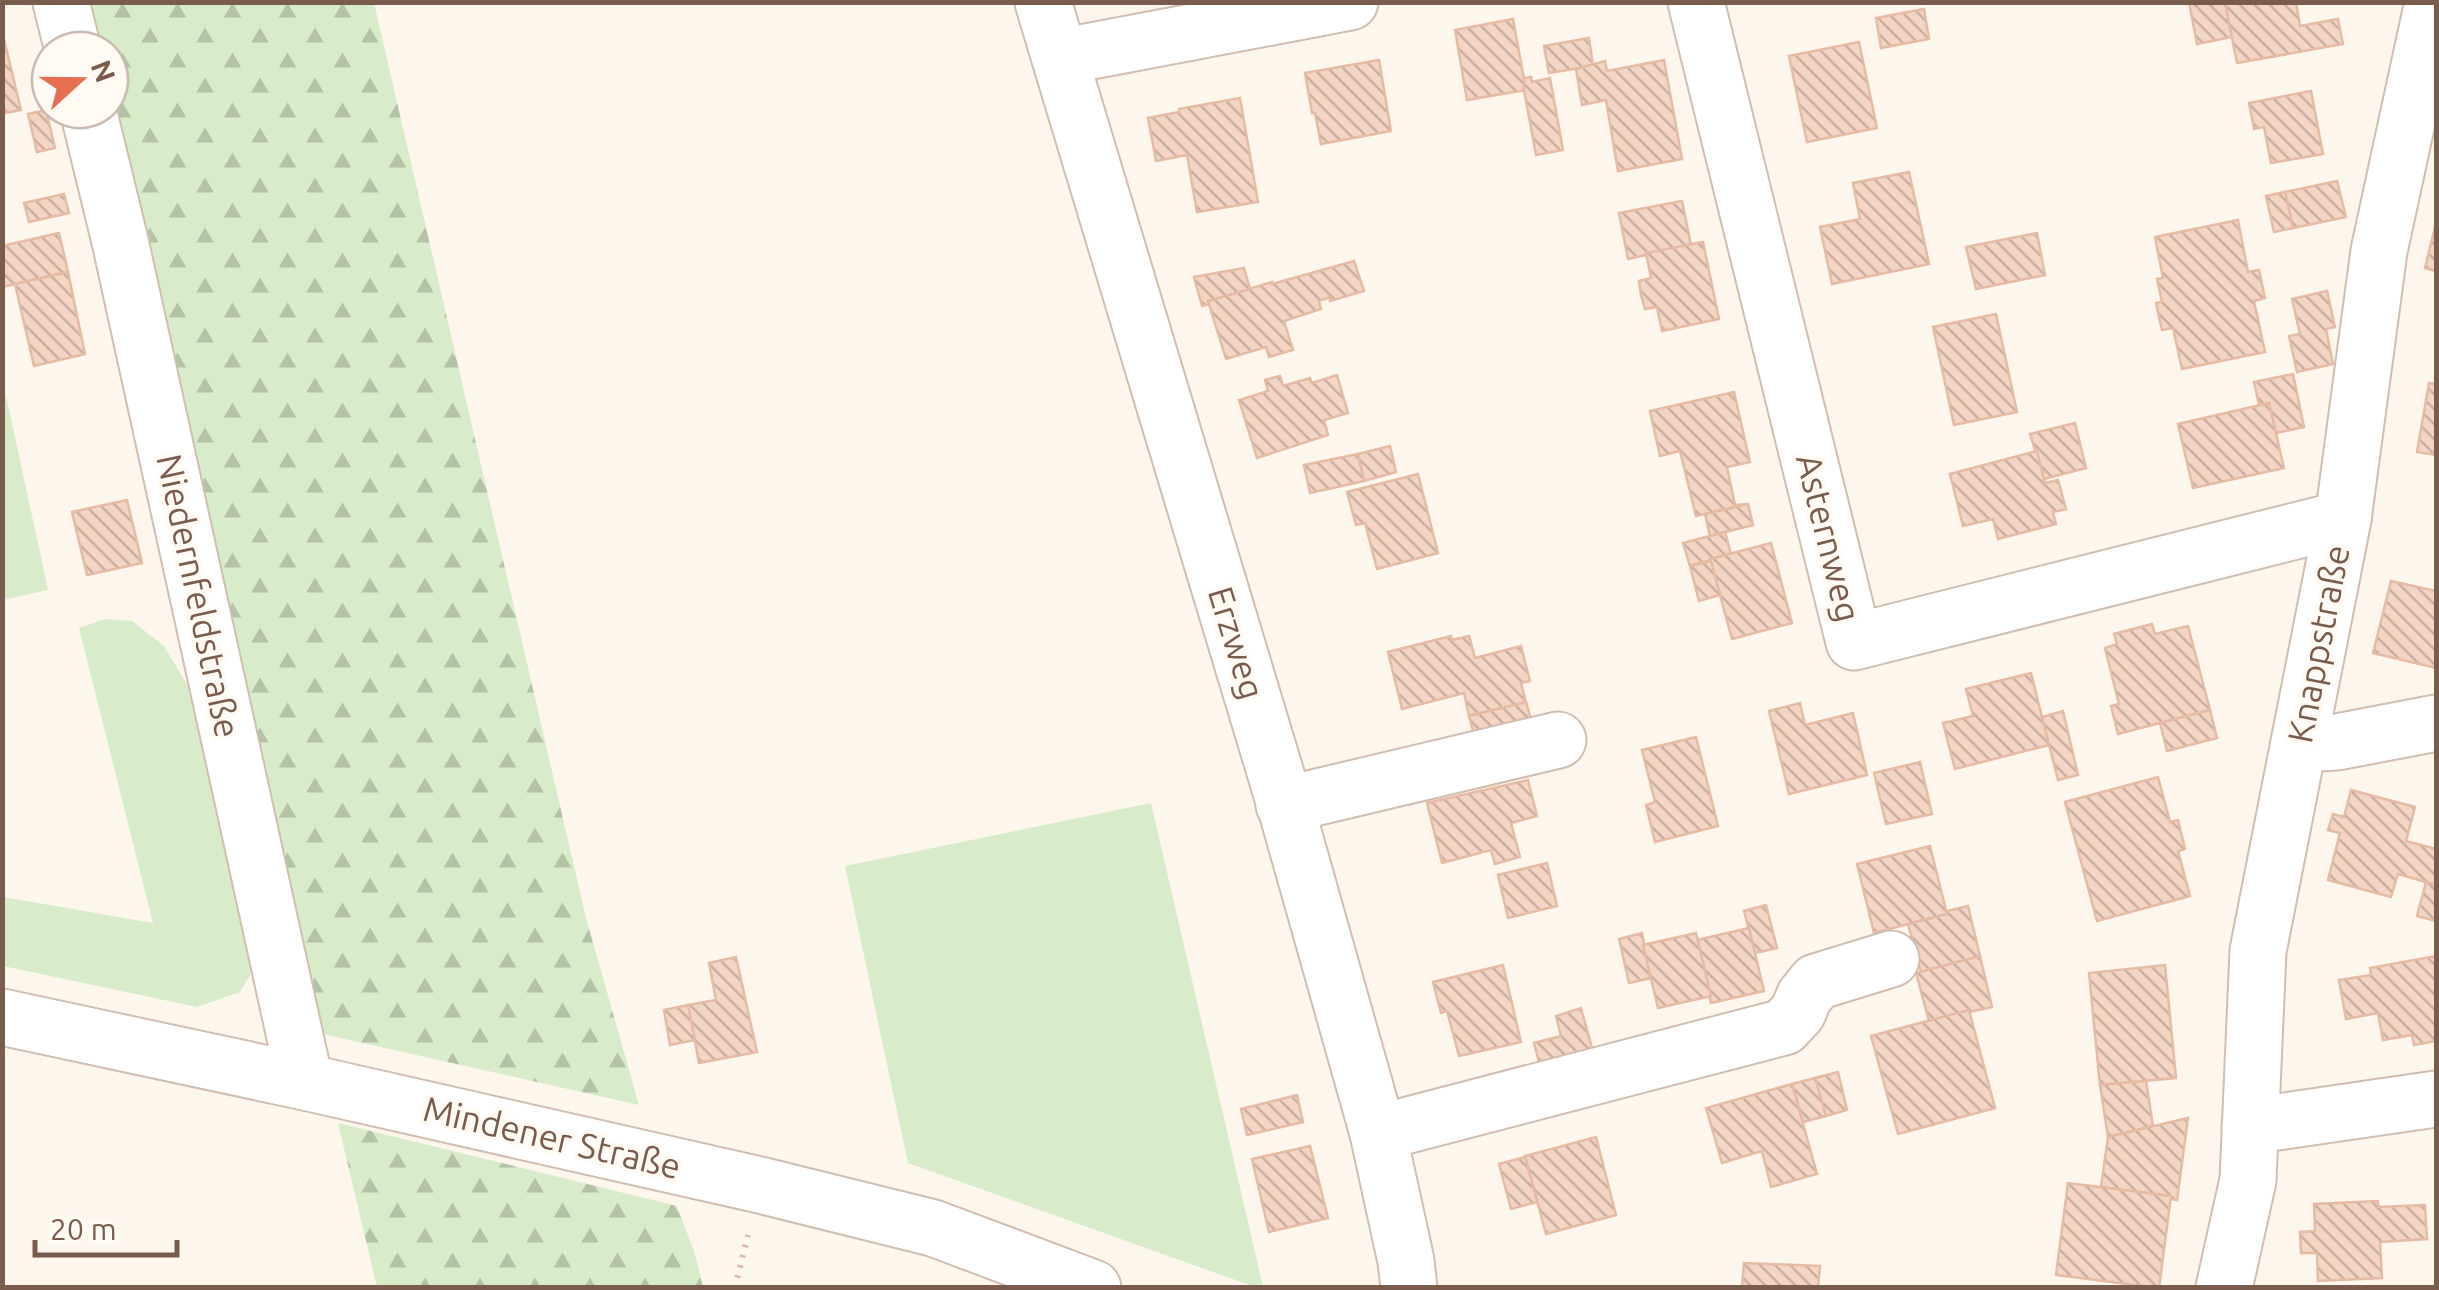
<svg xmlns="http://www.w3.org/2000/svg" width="2439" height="1290" viewBox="0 0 2439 1290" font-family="Ubuntu,sans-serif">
  <defs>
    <pattern id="forest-firs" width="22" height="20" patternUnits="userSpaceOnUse" patternTransform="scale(2.5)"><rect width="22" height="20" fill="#d8ecc9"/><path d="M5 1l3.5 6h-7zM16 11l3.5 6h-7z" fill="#b4c2a5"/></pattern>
    <pattern id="building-back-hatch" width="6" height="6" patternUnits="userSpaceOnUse" patternTransform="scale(2.5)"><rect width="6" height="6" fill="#f3d5c3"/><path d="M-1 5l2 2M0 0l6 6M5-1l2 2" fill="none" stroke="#cab0a1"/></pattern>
  </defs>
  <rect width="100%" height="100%" fill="#fdf6ec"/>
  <g fill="#d8ecc9">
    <path d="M2,377L48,590L3,600H2Z"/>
    <path d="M105,619L132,621L164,646L188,686L252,972L240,992L197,1007L3,966V897L153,923L79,628Z"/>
    <path d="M1151,803L1263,1287H1255L908,1163L845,866Z"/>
  </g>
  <g fill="url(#forest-firs)">
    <path d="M89,3H374L586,918L639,1105L318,1033L110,96V50H100Z"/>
    <path d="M338,1123L677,1206L695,1254L703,1287H377Z"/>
  </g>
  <g fill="url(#building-back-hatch)" stroke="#e6bba3" stroke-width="2.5">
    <path d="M2189,2H2225L2232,37L2197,44Z"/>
    <path d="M2225,2H2296L2300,26L2338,19L2343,44L2237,63Z"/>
    <path d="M1924,9L1929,39L1881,48L1876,18Z"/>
    <path d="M1513,19L1526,90L1467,100L1455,30Z"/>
    <path d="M2,31L21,110L5,113L2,102Z"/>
    <path d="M1589,38L1593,66L1549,73L1544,46Z"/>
    <path d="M1859,42L1877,128L1807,142L1789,56Z"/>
    <path d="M1379,60L1391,131L1321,144L1315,113H1312L1305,73Z"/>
    <path d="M1664,60L1682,159L1618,171L1606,100L1582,105L1576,69L1605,61L1607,71Z"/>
    <path d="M1531,77L1532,82L1550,78L1563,150L1536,155L1524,90V78Z"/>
    <path d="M2311,91L2323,154L2271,163L2264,127L2254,129L2249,103Z"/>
    <path d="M1240,98L1258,202L1197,212L1187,155L1156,161L1148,118L1179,112V109Z"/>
    <path d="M46,110L55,148L37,152L28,114Z"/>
    <path d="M1909,172L1929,264L1832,284L1820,227L1860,219L1853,183Z"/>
    <path d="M2337,181L2346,217L2293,228L2285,192Z"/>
    <path d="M2285,192L2293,228L2274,232L2266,196Z"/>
    <path d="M64,194L69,213L29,222L24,203Z"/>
    <path d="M1682,201L1691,245L1628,259L1619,213Z"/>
    <path d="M2238,220L2248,272L2259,270L2265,298L2254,301L2265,352L2182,369L2173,328L2162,330L2156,303L2162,302L2157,279L2163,278L2155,237Z"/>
    <path d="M2436,223V271L2425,268Z"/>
    <path d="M59,233L68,272L2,287V246Z"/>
    <path d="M2037,233L2045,275L1976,289L1966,247Z"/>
    <path d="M1703,242L1719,319L1662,331L1657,307L1645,309L1641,295L1639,281L1651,278L1646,253Z"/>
    <path d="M1354,261L1364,291L1330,301V297L1319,301L1321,309L1284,321L1293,350L1269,357L1266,347L1226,359L1208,301L1272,282V284Z"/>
    <path d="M1244,268L1250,289L1208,301L1209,304L1202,306L1194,277Z"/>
    <path d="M68,272L85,354L34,366L15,284Z"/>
    <path d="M2327,291L2335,327L2326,329L2333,364L2297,372L2289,336L2300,334L2292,299Z"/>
    <path d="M1996,314L2017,412L1954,425L1933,327Z"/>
    <path d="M2293,374L2304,427L2276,433L2269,403L2259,405L2254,382Z"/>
    <path d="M1337,375L1348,413L1324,420L1328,435L1257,458L1239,400L1268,391L1265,380L1280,376L1283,386L1310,378L1312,383Z"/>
    <path d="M2429,383L2436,384V455L2417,452Z"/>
    <path d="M1734,392L1750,462L1727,467L1735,505L1748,504L1696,516L1680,451L1660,456L1650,411Z"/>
    <path d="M2269,403L2284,468L2193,488L2178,424Z"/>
    <path d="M2075,423L2086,468L2044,479L2030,434Z"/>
    <path d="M1390,446L1396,472L1364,481L1358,454Z"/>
    <path d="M2037,451L2045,483L2058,480L2066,509L2053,512L2056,524L1998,539L1993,519L1963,526L1950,474Z"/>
    <path d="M1358,454L1364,481L1310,493L1304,465Z"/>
    <path d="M1418,474L1438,553L1377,569L1365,523L1356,525L1347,492Z"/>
    <path d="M127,500L142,563L87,575L72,512Z"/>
    <path d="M1748,504L1753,525L1710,536L1705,514Z"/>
    <path d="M1725,532L1731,554L1690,566L1683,543Z"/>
    <path d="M1771,543L1792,623L1732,639L1710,559Z"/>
    <path d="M1711,561L1720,595L1699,601L1690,566Z"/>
    <path d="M2391,581L2436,591V668L2373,653Z"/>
    <path d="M2152,624L2155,634L2188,626L2210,710L2118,734L2111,706L2119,704L2105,648L2117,644L2114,634Z"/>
    <path d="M1451,636L1452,640L1469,636L1475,658L1521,646L1530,681L1521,683L1526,702L1469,716L1464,693L1402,709L1388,652Z"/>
    <path d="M2031,673L2049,745L1955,769L1943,723L1973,716L1966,689Z"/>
    <path d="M1526,702L1533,726L1476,741L1469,716Z"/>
    <path d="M1800,703L1805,725L1853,713L1867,775L1789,794L1769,711Z"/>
    <path d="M2210,710L2217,738L2167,751L2160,723Z"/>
    <path d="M2063,711L2078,775L2058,780L2042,717Z"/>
    <path d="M1696,737L1718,826L1655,842L1646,805L1655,802L1642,750Z"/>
    <path d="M1920,762L1932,814L1886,824L1874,773Z"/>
    <path d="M2158,777L2170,822L2178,820L2185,849L2178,851L2190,896L2097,921L2065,802Z"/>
    <path d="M1528,780L1537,816L1511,823L1520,857L1495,864L1491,850L1442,863L1427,803Z"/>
    <path d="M2351,790L2415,807L2406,841L2436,849V885L2398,874L2391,897L2328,880L2340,833L2328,830L2333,814L2344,817Z"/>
    <path d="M1930,846L1947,914L1874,933L1857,864Z"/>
    <path d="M1547,863L1557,906L1508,918L1498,875Z"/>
    <path d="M2426,882L2436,885V921L2417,916Z"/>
    <path d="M1766,905L1777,948L1755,953L1744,911Z"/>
    <path d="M1968,906L1980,956L1921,972L1908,924L1947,914V911Z"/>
    <path d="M1749,928L1764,991L1711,1003L1697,940Z"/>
    <path d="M1642,933L1651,978L1629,983L1619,939Z"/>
    <path d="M1696,933L1711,996L1658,1008L1643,945Z"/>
    <path d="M1980,956L1992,1007L1929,1021L1916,973Z"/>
    <path d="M2436,956V1041L2414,1045L2412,1035L2383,1040L2378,1013L2346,1019L2339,980L2371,975L2370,968Z"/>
    <path d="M736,957L757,1052L699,1063L688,1005L716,1000L709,963Z"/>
    <path d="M1503,965L1521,1042L1459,1056L1447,1011L1441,1013L1433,982Z"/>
    <path d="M2165,965L2176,1078L2100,1085L2089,973Z"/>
    <path d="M688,1005L695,1040L670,1045L664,1010Z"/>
    <path d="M1581,1008L1595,1059L1542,1074L1534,1043L1561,1036L1556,1016Z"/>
    <path d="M1969,1010L1995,1108L1898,1134L1871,1036Z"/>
    <path d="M1838,1072L1847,1110L1826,1116L1815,1078Z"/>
    <path d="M1815,1078L1826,1116L1803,1122L1792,1084Z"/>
    <path d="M2146,1081L2153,1126L2108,1137L2100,1085Z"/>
    <path d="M1792,1084L1817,1174L1771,1187L1762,1151L1722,1163L1706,1108Z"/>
    <path d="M1297,1095L1303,1122L1247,1135L1241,1109Z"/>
    <path d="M2188,1118L2177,1200L2171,1199V1196L2101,1187L2108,1137Z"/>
    <path d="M1596,1137L1616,1215L1546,1234L1525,1156Z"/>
    <path d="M1310,1146L1328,1218L1269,1232L1252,1159Z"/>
    <path d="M1525,1157L1537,1202L1511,1209L1499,1164Z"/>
    <path d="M2068,1183L2171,1196L2159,1288L2056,1275Z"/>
    <path d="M2378,1201V1207L2425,1205L2427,1239L2380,1242L2382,1278L2318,1281L2317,1253H2301L2300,1232L2315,1231L2314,1204Z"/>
    <path d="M1744,1263L1820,1266L1818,1288H1742Z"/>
  </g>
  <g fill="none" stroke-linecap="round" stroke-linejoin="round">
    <defs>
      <g id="minor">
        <path d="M61,2L73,50"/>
        <path d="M1043,2L1287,811L1378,1133L1406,1261L1409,1288"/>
        <path d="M1696,2L1854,642L2343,519"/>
        <path d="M1060,57L1350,2"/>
        <path d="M88,110L120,241L305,1082"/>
        <path d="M2299,744L2337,742L2436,723"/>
        <path d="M1284,805L1558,740"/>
        <path d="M2,1017L305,1082L760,1185L933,1228L1093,1288"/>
        <path d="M2250,1126L2436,1099"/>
        <path d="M1378,1133L1784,1027L1798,1012L1804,997L1816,982L1891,959"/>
        <path d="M2224,1288L2248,1180L2258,951L2343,519L2379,251L2433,2"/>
      </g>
    </defs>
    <use href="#minor" stroke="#d1beb0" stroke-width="59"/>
    <path stroke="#d9b8a5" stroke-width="6" stroke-dasharray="2.5 8" stroke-linecap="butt" d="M739,1288L737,1279L748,1235"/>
    <use href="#minor" stroke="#fff" stroke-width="55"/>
  </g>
  <g text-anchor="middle" stroke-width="8" stroke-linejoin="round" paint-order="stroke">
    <g font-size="35" fill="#7a5c4d" stroke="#fffaf3">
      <text transform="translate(1828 538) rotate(76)" y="12">Asternweg</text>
      <text transform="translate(198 596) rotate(78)" y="12">Niedernfeldstraße</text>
      <text transform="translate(1236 643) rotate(73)" y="12">Erzweg</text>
      <text transform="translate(2319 644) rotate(-79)" y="12">Knappstraße</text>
      <text transform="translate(552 1138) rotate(13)" y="12">Mindener Straße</text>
    </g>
  </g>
  <rect width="2439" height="1290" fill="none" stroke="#7a5c4d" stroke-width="10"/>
  <g transform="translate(80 80) rotate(69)"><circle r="48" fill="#fffaf3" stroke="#cabbb1" stroke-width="2.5"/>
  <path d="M0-8L18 38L0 25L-18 38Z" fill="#e76f51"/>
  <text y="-15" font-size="28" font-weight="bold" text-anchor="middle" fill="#7a5c4d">N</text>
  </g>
  <path d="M35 1240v15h142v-15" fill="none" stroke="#7a5c4d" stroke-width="5"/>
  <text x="50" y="1240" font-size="30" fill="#7a5c4d" stroke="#fffaf3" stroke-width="8" paint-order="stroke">20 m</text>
</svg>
